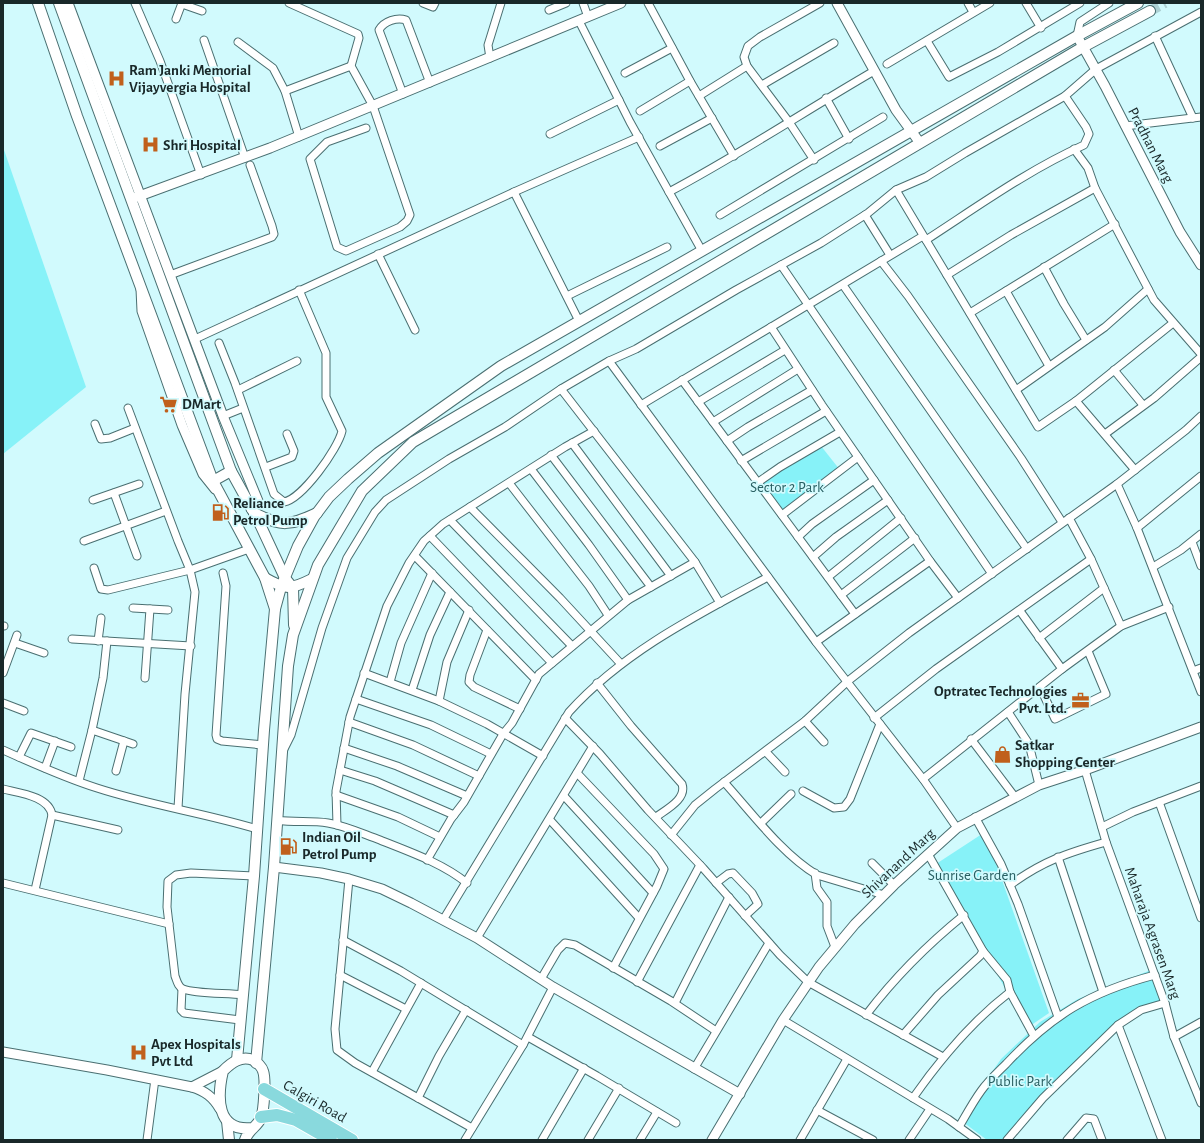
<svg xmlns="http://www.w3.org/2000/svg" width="1204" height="1143" viewBox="0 0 1204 1143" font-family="'Alegreya Sans',sans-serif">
  <rect width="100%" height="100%" fill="#d1fafd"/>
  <g fill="#87f2f8">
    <path d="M3,147L86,387L3,454Z"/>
    <path d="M821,446L840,470L782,514L759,483Z"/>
    <path d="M985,832L1049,1013L1027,1028L936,864Z"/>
    <path d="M1151,970L1162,1004L1116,1024L1081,1055L1007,1140H987L959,1119L1001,1059L1040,1022L1078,999Z"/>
  </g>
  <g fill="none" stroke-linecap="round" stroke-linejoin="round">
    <path stroke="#acd0d3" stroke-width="10" stroke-dasharray="10 5" stroke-linecap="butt" d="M1150,11L1165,3"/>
    <defs>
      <g id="minor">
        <path d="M135,3L160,61L201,175"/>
        <path d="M289,3L358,34L359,38L351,66L373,106L410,215L407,221L400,227L346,251L337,247L310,159L327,142L366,128"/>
        <path d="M423,3L433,7L435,3"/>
        <path d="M583,3L588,17"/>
        <path d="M648,3L690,81L734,156"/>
        <path d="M968,3L973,12"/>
        <path d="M1026,3L1041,28"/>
        <path d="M182,4L202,11"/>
        <path d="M549,10L566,3"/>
        <path d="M176,19L182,3"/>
        <path d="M579,21L630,122L702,251"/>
        <path d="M1077,36L1080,22L1109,3"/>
        <path d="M1155,36L1193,118"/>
        <path d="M204,40L245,158"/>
        <path d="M927,41L949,77L998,52L1080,3"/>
        <path d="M238,42L273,68L285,91L299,137"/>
        <path d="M490,58L488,45L501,3"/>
        <path d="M887,64L990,3"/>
        <path d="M625,73L672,48"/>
        <path d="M762,85L834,43"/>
        <path d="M285,91L351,66"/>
        <path d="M403,94L379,30C384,21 397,17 406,20L430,83"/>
        <path d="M699,96L747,66"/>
        <path d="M826,98L849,139"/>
        <path d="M640,111L690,81"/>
        <path d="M1125,126L1201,117"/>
        <path d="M550,134L619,100"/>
        <path d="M660,146L712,118"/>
        <path d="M1074,149L1088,168L1095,188L1154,300L1201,354"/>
        <path d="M814,160L789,122L747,66L744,57L748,46L760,37L820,3"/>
        <path d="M896,190L1038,427L1076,401L1173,323"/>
        <path d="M514,192L579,321"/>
        <path d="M669,192C739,155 805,111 874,71"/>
        <path d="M720,215L883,117"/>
        <path d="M865,215L890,255"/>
        <path d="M926,240C977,207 1028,170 1084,145L1089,134L1086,127L1065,96"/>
        <path d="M378,254L415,330"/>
        <path d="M881,261L908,296L1021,458L1062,522"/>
        <path d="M781,265L992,574"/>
        <path d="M1044,267L1064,304L1086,340"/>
        <path d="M170,275L272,237L274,234L272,226L250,165"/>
        <path d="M947,275L1011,235L1095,188"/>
        <path d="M843,285L1027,549"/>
        <path d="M1006,291L1049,366"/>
        <path d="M567,296L667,247"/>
        <path d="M970,313L1115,224"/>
        <path d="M771,327L822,405L930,561L958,598"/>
        <path d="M195,339L514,192L639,137"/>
        <path d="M219,343L235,383L274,494L284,502C302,499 338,449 342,431L326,397V353L299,290"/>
        <path d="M609,361L816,642L923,779L957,828"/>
        <path d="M1114,370L1143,405"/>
        <path d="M682,380L855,614"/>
        <path d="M561,389L695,562L720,603"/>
        <path d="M238,390L297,361"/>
        <path d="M1016,390L1105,327L1148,289"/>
        <path d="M1076,401L1135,470"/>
        <path d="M698,402L785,350"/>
        <path d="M641,405L923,236"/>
        <path d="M128,408L178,541L190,570L195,592L185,694L178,808"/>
        <path d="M223,416L243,408"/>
        <path d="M713,422L798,369"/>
        <path d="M95,424L101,439L110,438L135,428"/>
        <path d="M1105,434L1154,398L1201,357"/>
        <path d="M727,441L748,427L812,390"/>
        <path d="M572,443L671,576"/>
        <path d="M551,455L651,587"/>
        <path d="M741,461L826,411"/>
        <path d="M266,467L292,457L294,451L287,434"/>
        <path d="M531,469L589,545L628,600"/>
        <path d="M509,483L589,586L608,615"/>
        <path d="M757,483L780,467L840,432"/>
        <path d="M1117,484L1137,528L1201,692"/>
        <path d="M114,493L137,556"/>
        <path d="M93,500L139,484"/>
        <path d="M470,507L560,598L621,664"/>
        <path d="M782,515L858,457"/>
        <path d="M1069,518L1091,559L1121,626"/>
        <path d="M450,520L572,646"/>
        <path d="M1137,528L1201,476"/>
        <path d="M430,536L552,663"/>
        <path d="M798,537L812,524L874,480"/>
        <path d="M84,541L166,511"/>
        <path d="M1192,542L1201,566"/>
        <path d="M415,556L536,680"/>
        <path d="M813,557L836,537L888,500"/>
        <path d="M1153,567L1181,550L1201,534"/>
        <path d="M94,568L101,589L108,590L190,570L249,549"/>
        <path d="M223,573L226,586L216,735L217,739L222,741L263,745"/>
        <path d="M828,577L901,518"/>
        <path d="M841,595L915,538"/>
        <path d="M133,608L168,610"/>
        <path d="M1020,611L1062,669"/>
        <path d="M3,626H4"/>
        <path d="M487,630L470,675L469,682L474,687L520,709"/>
        <path d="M1039,638L1104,588"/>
        <path d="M72,639L191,646"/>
        <path d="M98,641L101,618"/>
        <path d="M816,642L930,561"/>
        <path d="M15,643L44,653"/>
        <path d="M1193,671L1201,668"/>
        <path d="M3,673L17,635"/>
        <path d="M364,673L439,701L487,724L543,756"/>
        <path d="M145,678L150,609"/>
        <path d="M390,682L401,643L432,573"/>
        <path d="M597,683L631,726L682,784C687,799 667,809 656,817"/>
        <path d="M1040,687L1055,719L1106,694L1088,651"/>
        <path d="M412,690L430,635L450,592"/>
        <path d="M356,699L431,725L491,754"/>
        <path d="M439,701L447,662L469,610"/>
        <path d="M3,703L24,711"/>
        <path d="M1008,712L1029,744L1039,785"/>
        <path d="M565,718L600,754L648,810L703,868L780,955L808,982L943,1057"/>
        <path d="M874,718L936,669L1091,559"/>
        <path d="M805,721L824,742"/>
        <path d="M349,722L413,745L479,776"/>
        <path d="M92,730L103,678L107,641"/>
        <path d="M971,739L1015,797"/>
        <path d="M344,748L397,766L467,796"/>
        <path d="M3,750C34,764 65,778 97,788C149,805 204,813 257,829"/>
        <path d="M283,751L291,735L322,628L347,558L375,512L386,500L449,459L505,427L561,389L609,361L636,349L736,290L821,243L868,213L896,190L926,177L965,153L1065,96L1096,69L1201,12"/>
        <path d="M766,752L785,772"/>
        <path d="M19,757L31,733L71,747"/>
        <path d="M45,768L55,741"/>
        <path d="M340,770L375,781L454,815"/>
        <path d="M1085,770L1106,842L1165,1003L1174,1037L1201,1103"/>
        <path d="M116,771L124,741"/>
        <path d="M577,773L654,854L664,869L657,886L613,968"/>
        <path d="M923,779L1062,669L1121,626L1169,607"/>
        <path d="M79,781L92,730L133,744"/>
        <path d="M724,782C752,813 782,854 817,875L884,895"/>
        <path d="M3,789C19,793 49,796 52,815L35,890"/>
        <path d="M803,791L834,808L844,807L850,799L880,724"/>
        <path d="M336,795L398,817L440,837"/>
        <path d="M564,796L653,893"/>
        <path d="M1159,802L1201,918"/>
        <path d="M52,815L118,830"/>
        <path d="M975,817L1001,864L1018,904L1058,1017"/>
        <path d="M277,820C294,823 311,820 328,823C346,826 363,834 380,840C410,852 442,863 467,883"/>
        <path d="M550,820L639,918"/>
        <path d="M761,823L791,794"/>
        <path d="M337,825L336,791L350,717L387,606L409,563L424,541L443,524L565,447L594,431"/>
        <path d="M1102,827L1133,812L1201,786"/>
        <path d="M671,835L695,805L715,789L805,721L848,681L909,633L1117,484L1186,430L1201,416"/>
        <path d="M1058,857L1103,992"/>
        <path d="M427,860L451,819L464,802L503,734L512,723L539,674L628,600L695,562"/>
        <path d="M872,863L894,885"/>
        <path d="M815,873L817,888L827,902V926L835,947"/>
        <path d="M349,879L335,1029L337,1050L355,1063L472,1128"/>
        <path d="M3,883L169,924"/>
        <path d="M716,883L728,874L733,873L752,893L758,904L745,916"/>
        <path d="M1010,885C1043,861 1067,853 1106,842"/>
        <path d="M443,920L569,712C623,652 697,615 768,577"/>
        <path d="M477,938L593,746"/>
        <path d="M343,940L401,971L523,1045"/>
        <path d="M983,951L1007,980L1010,992L1034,1036"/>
        <path d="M340,975L406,1009"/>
        <path d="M541,979L558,950L565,943L575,945L671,1001L716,1031"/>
        <path d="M637,982L700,865"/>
        <path d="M182,989L181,1010L184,1013L240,1020"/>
        <path d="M243,995C227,993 196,994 183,989C178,987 177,981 175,976L167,907L168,881L176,875L191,873L254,876"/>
        <path d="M675,1003L729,897"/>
        <path d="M866,1015C895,977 927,945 964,915"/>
        <path d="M783,1020L948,1119L977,1140"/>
        <path d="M1118,1025L1162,1140"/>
        <path d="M903,1035L938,995L980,956L983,951L928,854"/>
        <path d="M528,1037L597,1076L676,1123"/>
        <path d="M1174,1037L1201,1022"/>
        <path d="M694,1069L769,943"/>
        <path d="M372,1072L421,983"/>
        <path d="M418,1098L439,1056L466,1010"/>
        <path d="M913,1098C941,1058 971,1022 1010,992"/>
        <path d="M817,1110L873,1140"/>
        <path d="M959,1127C966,1115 973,1102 981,1091C988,1081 998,1072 1006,1064C1052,1015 1090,992 1155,975"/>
        <path d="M147,1140L155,1079"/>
        <path d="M465,1140L523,1045L553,987"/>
        <path d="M542,1140L584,1068"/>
        <path d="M588,1140L619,1088"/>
        <path d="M640,1140L657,1112"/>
        <path d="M800,1140L847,1059"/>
        <path d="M909,1140L930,1109"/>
        <path d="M1007,1140L1043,1098L1118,1025L1141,1010L1165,1003"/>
        <path d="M1067,1140L1086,1118L1094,1119L1102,1140"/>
      </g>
      <g id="tertiary">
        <path d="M68,3L223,416L258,501L251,509"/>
        <path d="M837,3L896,110L920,143"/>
        <path d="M1077,36L1105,86L1180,232L1201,265"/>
        <path d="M134,198L270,148L621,3"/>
        <path d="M141,289L142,311L182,425L203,474L215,489"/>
        <path d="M274,867L321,873L349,879L382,889L411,903L477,938L553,987L740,1094"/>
        <path d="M3,1052L107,1070L192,1087C205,1091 213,1097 220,1109"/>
        <path d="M192,1087L223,1071"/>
        <path d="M712,1140L783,1020L819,967L855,924L894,885L957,828L1039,785L1085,770L1201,727"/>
      </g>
      <g id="secondary">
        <path d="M38,3L77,116L213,481L265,578L275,609"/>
        <path d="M59,3L231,471L258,520L285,578L293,588L294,625"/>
        <path d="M213,481L231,471"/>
        <path d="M254,513C282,527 289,526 317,513"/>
        <path d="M265,578C286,590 290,590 312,579"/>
        <path d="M237,1060L254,876L264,730L275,609L281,587L298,546L314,517L329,497L348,479L378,453L501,366L1077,36L1138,3"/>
        <path d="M256,1063L274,867L288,666L293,635L318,565L362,491L413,442L1083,47L1150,11"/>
        <path d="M227,1121L229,1140"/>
        <path d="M245,1140C248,1130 257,1127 261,1118C264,1110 266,1079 263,1071C262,1067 257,1062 253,1060C241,1055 231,1063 223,1071C217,1097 216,1132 252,1128"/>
      </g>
      <g id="primary">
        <path d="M264,1089L352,1140"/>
        <path d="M261,1117L277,1115L296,1120L331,1140"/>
      </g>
    </defs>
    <use href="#minor" stroke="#4a6f71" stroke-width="9"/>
    <use href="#tertiary" stroke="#4a6f71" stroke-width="11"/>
    <use href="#secondary" stroke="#4a6f71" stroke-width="12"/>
    <use href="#primary" stroke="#fff" stroke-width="14"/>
    <use href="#minor" stroke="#fff" stroke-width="7"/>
    <use href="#tertiary" stroke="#fff" stroke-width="9"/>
    <use href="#secondary" stroke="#fff" stroke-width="10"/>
    <use href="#primary" stroke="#89d9dd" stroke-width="12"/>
  </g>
  <defs>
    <symbol id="hospital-bare" viewBox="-9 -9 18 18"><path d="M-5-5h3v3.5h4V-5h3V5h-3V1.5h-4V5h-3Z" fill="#c0601c" stroke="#d1fafd" stroke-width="2.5" paint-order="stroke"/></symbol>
    <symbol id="supermarket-bare" viewBox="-9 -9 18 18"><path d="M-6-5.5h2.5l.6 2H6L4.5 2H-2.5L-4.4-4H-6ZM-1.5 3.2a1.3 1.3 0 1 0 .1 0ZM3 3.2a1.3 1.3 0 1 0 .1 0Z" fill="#c0601c" stroke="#d1fafd" stroke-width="2.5" paint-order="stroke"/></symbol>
    <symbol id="fuel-bare" viewBox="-9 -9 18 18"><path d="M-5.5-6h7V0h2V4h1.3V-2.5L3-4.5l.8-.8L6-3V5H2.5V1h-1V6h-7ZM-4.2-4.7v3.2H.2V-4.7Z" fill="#c0601c" stroke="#d1fafd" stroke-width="2.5" paint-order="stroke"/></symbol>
    <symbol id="office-bare" viewBox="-9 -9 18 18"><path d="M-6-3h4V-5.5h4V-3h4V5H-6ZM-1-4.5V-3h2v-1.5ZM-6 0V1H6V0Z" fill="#c0601c" stroke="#d1fafd" stroke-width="2.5" paint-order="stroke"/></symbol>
    <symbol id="shop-bare" viewBox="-9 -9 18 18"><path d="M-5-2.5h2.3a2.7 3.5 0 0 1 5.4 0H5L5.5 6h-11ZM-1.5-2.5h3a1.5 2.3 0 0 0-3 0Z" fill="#c0601c" stroke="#d1fafd" stroke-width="2.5" paint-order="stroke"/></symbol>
  </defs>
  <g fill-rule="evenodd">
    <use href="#hospital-bare" x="104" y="66" width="25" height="25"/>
    <use href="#hospital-bare" x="138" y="132" width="25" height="25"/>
    <use href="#supermarket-bare" x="156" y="392" width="25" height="25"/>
    <use href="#fuel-bare" x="208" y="500" width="25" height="25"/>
    <use href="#office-bare" x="1068" y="688" width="25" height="25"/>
    <use href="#shop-bare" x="990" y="742" width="25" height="25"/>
    <use href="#fuel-bare" x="276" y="834" width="25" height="25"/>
    <use href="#hospital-bare" x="126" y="1040" width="25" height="25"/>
  </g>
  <g text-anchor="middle" stroke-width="3.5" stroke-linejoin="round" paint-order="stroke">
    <g font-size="15" font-weight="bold" fill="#192829" stroke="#d1fafd" text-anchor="start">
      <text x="129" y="75">Ram Janki Memorial<tspan x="129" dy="17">Vijayvergia Hospital</tspan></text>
      <text x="163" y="150">Shri Hospital</text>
      <text x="182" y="409">DMart</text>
      <text x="233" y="508">Reliance<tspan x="233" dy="17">Petrol Pump</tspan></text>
      <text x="1067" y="696" text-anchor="end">Optratec Technologies<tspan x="1067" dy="17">Pvt. Ltd.</tspan></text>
      <text x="1015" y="750">Satkar<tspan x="1015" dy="17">Shopping Center</tspan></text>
      <text x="302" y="842">Indian Oil<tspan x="302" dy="17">Petrol Pump</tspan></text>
      <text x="151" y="1049">Apex Hospitals<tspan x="151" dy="17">Pvt Ltd</tspan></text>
    </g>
    <g font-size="15" fill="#192829" stroke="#d1fafd">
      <text transform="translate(1151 145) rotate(63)" y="5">Pradhan Marg</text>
      <text transform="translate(898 863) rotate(-43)" y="5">Shivanand Marg</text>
      <text transform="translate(1153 933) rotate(70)" y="5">Maharaja Agrasen Marg</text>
      <text transform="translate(315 1101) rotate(30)" y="5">Calgiri Road</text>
    </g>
    <g font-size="15" fill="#285f62" stroke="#d1fafd">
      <text x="787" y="492">Sector 2 Park</text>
      <text x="972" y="880">Sunrise Garden</text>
      <text x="1020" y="1086">Public Park</text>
    </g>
  </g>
  <rect width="1204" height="1143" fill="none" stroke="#192829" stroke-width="8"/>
</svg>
